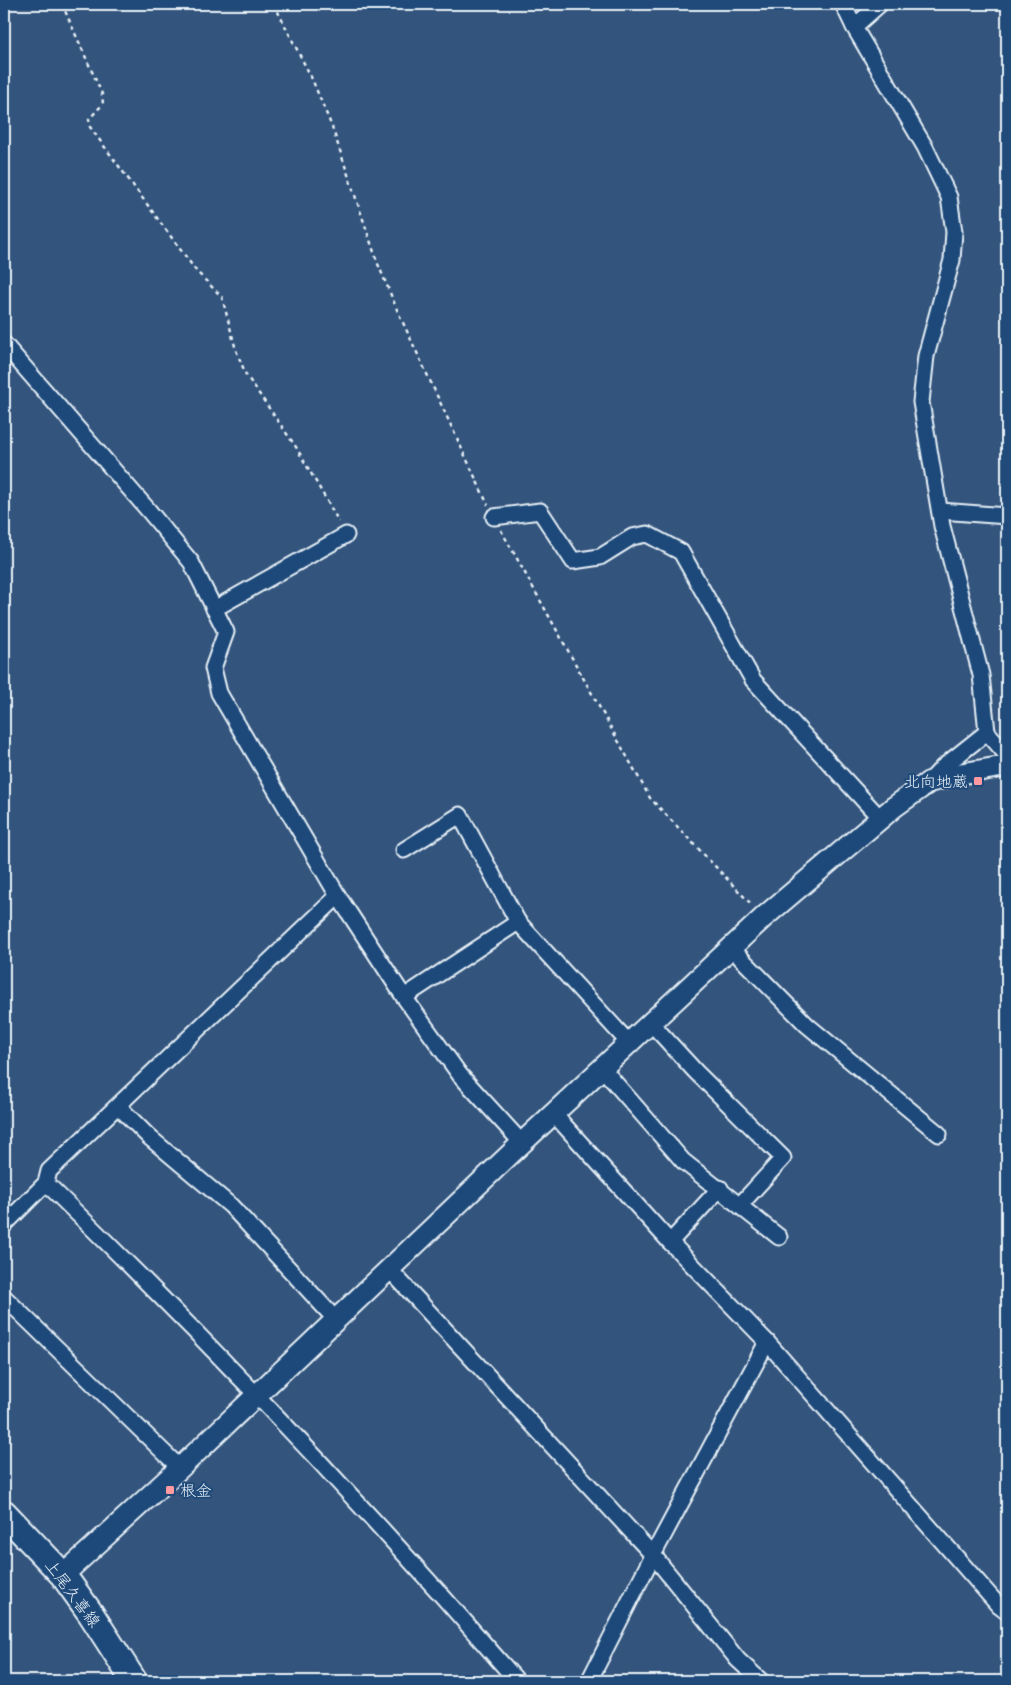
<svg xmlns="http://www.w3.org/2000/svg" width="1011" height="1685" viewBox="0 0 1011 1685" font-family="Mynerve,'Klee One',sans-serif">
  <rect width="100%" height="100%" fill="#33547c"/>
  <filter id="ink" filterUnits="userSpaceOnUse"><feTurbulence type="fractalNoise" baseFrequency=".02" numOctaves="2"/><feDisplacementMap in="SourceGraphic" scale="10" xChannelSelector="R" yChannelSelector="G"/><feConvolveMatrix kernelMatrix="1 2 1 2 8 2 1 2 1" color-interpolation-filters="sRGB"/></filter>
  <g filter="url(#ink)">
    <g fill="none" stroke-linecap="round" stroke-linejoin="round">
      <defs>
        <g id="minor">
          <path d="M843,4L854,27L925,147L949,197L954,232L952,260L926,356L921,402L942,526L981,675L987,732L1007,755"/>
          <path d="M854,27L880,4"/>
          <path d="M4,344L149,511L191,562L226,632L213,668L219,693L338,896L404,997L460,1075L522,1143"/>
          <path d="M940,511L1007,516"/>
          <path d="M494,517L540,511L573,561L600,557L632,537L647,534L681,552L753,680L880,818"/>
          <path d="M214,609L346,535"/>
          <path d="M929,782L943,767L987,732"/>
          <path d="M404,850L460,815L518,922L404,997"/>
          <path d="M518,922L629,1043"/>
          <path d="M731,948L807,1025L939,1134"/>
          <path d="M651,1023L696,1072L783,1158L740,1205"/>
          <path d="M602,1068L683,1161L779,1237"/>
          <path d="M118,1106L149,1137L231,1206L337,1321"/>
          <path d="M553,1113L670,1242L767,1342L999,1606L1007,1612"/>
          <path d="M46,1183C210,1342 367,1508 517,1681"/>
          <path d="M4,1225L46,1183L49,1171L338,896"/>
          <path d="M670,1242L720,1188"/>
          <path d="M390,1270L653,1555L738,1660L761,1681"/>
          <path d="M4,1297L180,1468"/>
          <path d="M589,1681L653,1555L767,1342"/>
        </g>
        <path id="tertiary" d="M63,1575L180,1468L522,1143L764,917L894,807L929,782L964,773L1007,766"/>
        <path id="primary" d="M4,1513L63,1575L91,1614L134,1681"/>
      </defs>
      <use href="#minor" stroke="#e8f1f8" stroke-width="19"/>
      <use href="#tertiary" stroke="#e8f1f8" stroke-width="24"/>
      <use href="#primary" stroke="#e8f1f8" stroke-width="29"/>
      <g stroke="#e8f1f8" stroke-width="2.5" stroke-dasharray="4 4" stroke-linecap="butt">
        <path d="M62,4L102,94L103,104L89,119L90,127L197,272L222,297L236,350L246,375L296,447L339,522"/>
        <path d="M274,4L312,79L332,127L378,264L398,312L488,505"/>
        <path d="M501,530L650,798L752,905"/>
      </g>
      <use href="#minor" stroke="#1f4a7a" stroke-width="15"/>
      <use href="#tertiary" stroke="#1f4a7a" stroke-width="20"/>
      <use href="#primary" stroke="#1f4a7a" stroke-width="25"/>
    </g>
  </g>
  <g fill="#ff9aa2" stroke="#1f4a7a" stroke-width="2">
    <rect x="973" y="776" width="10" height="10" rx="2.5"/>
    <rect x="165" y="1485" width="10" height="10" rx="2.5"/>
  </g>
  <g text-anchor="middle" stroke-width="4" stroke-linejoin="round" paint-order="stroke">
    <g font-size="16" fill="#e8f1f8" stroke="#1f4a7a" text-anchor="end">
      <text x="968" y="787">北向地蔵</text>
      <text x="180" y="1496" text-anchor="start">根金</text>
    </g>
    <g font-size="16" fill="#e8f1f8" stroke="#1f4a7a">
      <text transform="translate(73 1593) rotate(53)" y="6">上尾久喜線</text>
    </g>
  </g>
  <rect width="1011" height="1685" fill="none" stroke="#1f4a7a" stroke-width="20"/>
  <rect x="10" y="10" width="991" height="1665" fill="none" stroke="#e8f1f8" stroke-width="2" filter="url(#ink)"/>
</svg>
